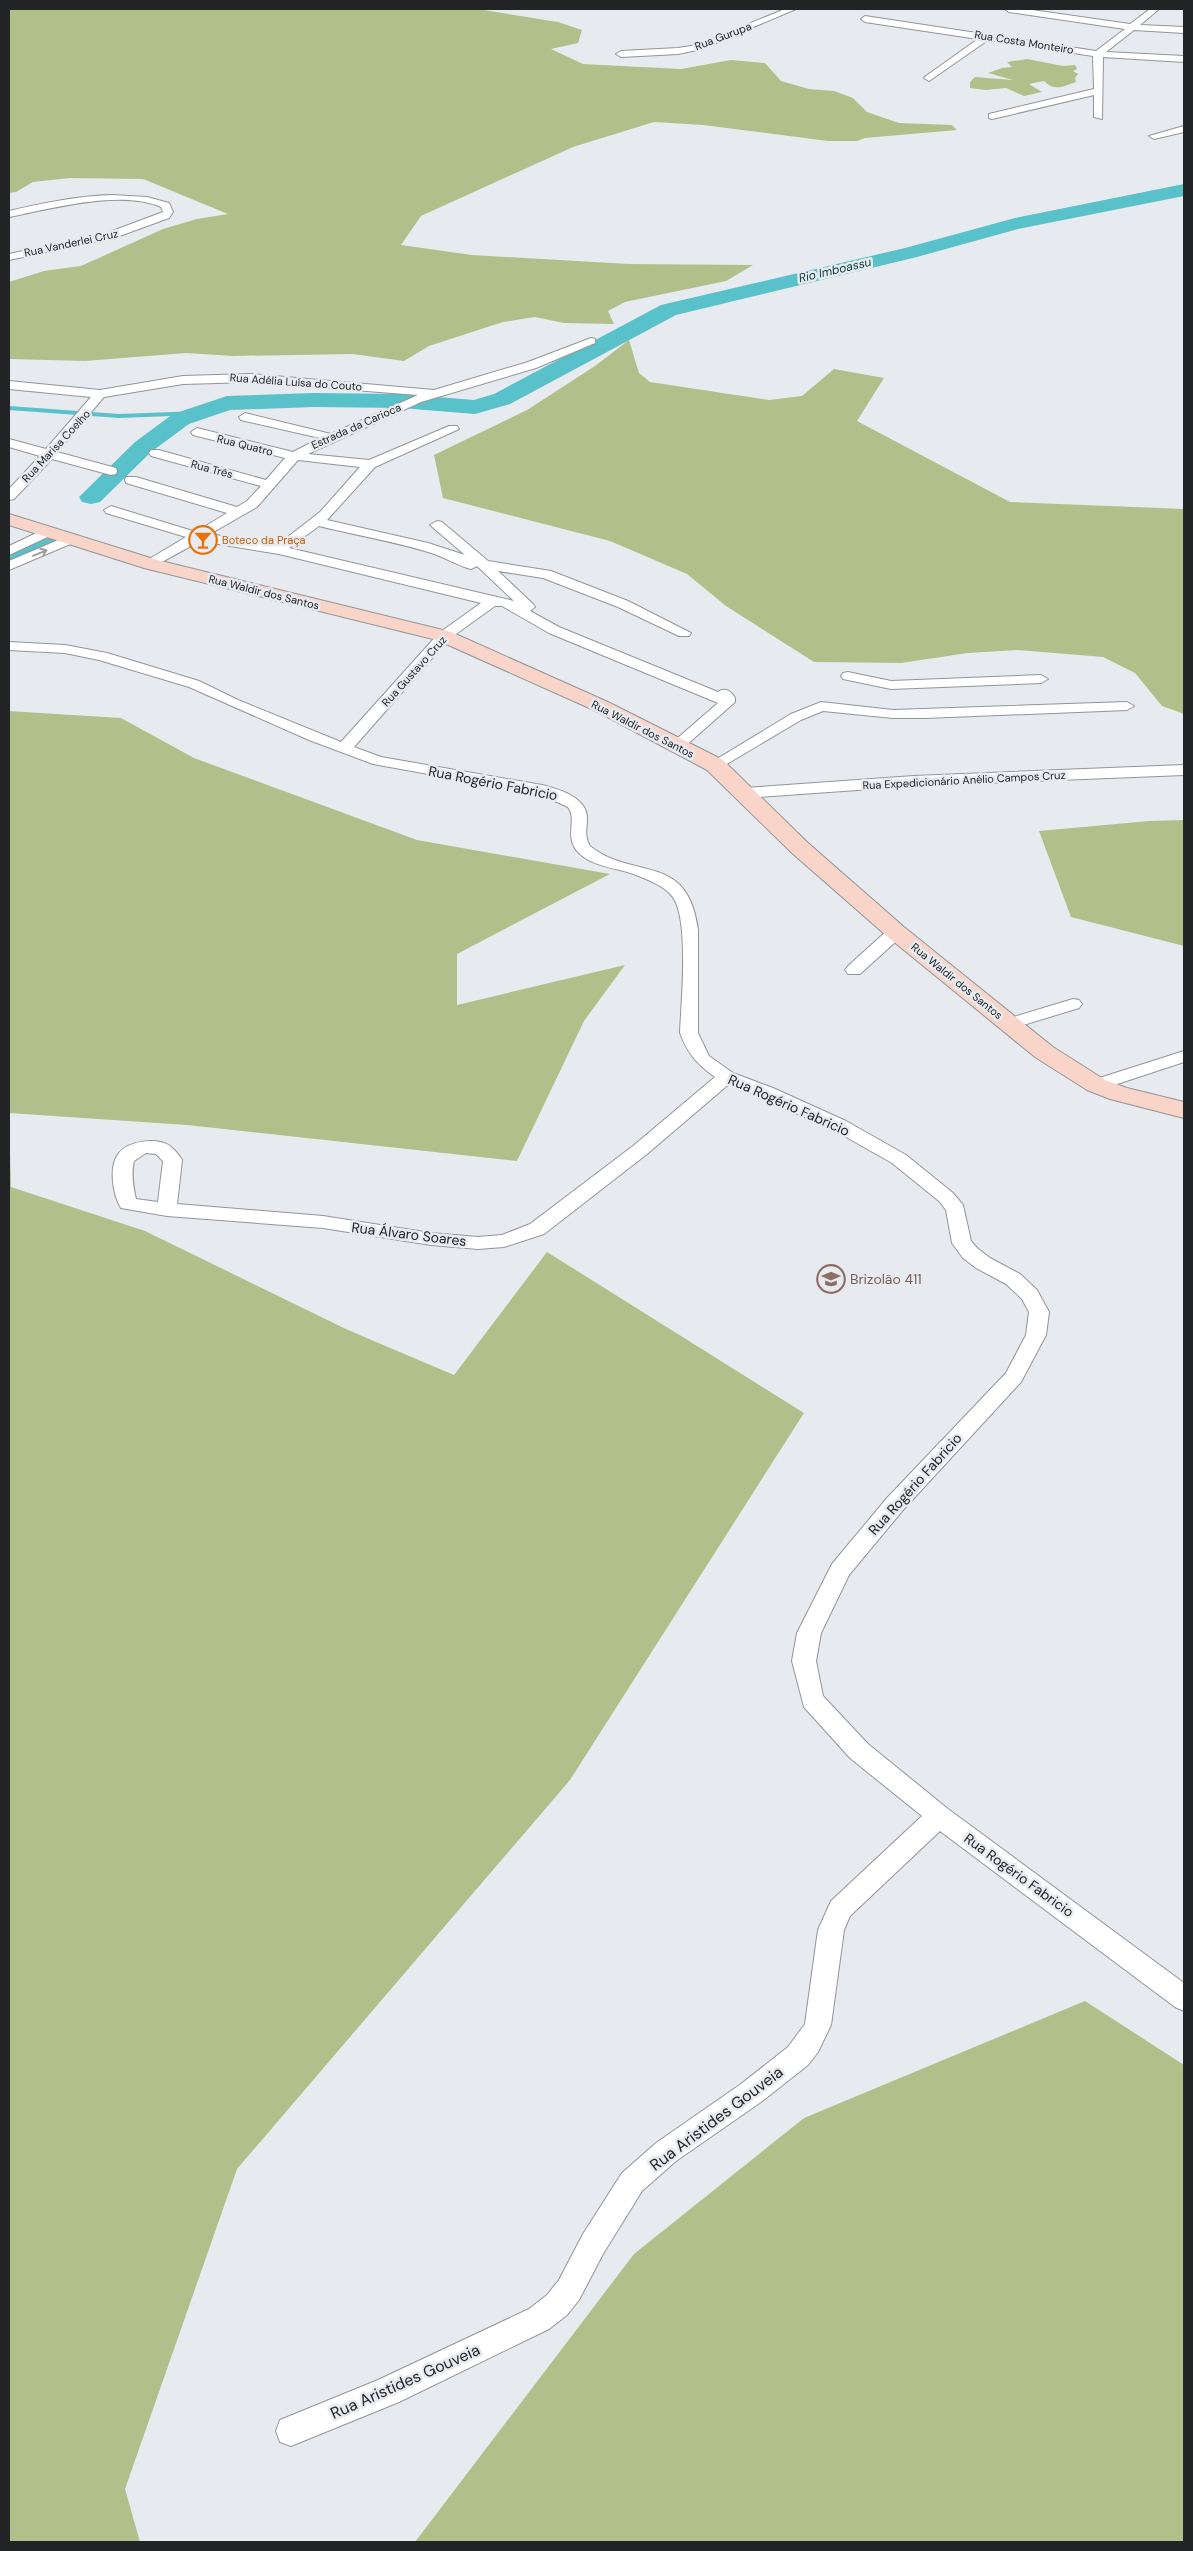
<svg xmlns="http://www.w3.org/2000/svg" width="1193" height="2551" viewBox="0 0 1193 2551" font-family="'DM Sans',sans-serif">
  <rect width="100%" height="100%" fill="#e7ebf0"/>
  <g fill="#b1c08b">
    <path d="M9,9H478L558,22L582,30L578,43L551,49L583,64L681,69L731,60L765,63L781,81L809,89L834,91L853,98L867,112L899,123L952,125L957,130L865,138L857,141H828L703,125L654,122L573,147L421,216L401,245L472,255L629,264L753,265L726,281L625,302L608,311L614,324L564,323L535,317L503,322L429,346L404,361L352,354L233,356L186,353L85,361L9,359V282L44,271L81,266L163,229L197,219L228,214L143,179L70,178L33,182L16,192L9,193Z"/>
    <path d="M1027,59L1063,66L1075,65L1077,69L1073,71L1078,74L1075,78L1076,82C1064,86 1055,92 1044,81L1029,84L1042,92L1024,96L1006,88L986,90L970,88V82L975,77L1013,80L988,73L1002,68L1012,67L1007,62Z"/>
    <path d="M629,340L639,373L650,382L769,400L802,396L834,369L884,378L857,421L1010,502L1184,509V714L1162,706L1135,673L1103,657L1018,650L968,653L901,663L814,662L726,606L687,574L610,541L443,498L434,455L527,410L595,366Z"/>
    <path d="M9,711L121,718L194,758L417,840L610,874L457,954V1005L625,965L584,1021L517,1161L187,1125L9,1113L11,1187L145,1231L348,1330L454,1375L547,1252L804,1413L570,1780L237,2169L125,2489L140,2542H9Z"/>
    <path d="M1184,820V946L1071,917L1039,831L1149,821Z"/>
    <path d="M1085,2001L1184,2065V2542H415L634,2254L804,2118Z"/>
  </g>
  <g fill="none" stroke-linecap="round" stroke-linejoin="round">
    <path stroke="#59c1ca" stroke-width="4" d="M9,408L119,416L200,413"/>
    <g fill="#59c1ca" fill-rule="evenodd">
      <path d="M1184,184V196L1018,229L917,257L676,315L510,404L475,414L401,408L314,407L230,410L189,424L151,452L100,502L91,504L82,502L79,497L135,442L173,414L227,396L314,393L401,394L474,400L494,394L661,305L905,248L1015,218Z"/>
      <path d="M48,533L57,536L61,541L57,546L9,563V546Z"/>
    </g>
    <defs>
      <g id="street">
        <path d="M785,9H796L702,49L678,54L621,57L616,54L621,51L678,48L697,45Z"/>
        <path d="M1005,9H1025L1130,24L1150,9H1159L1140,25L1184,27V33L1134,30L1106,52L1184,56V62L1103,57L1102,119L1094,117V95L992,119L989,118V114L1094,89L1093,56L988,40L929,81L924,78L926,76L978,39L865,22L861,19L865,16L1096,51L1125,29L1009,12Z"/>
        <path d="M1184,126V132L1154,139L1149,136Z"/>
        <path d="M112,195L147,197L169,203L173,212L169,218L114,238L9,260V254L107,233L163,212L161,207C122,189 49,209 9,217V211C43,203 76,196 112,195Z"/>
        <path d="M591,338L595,339V343L536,368L421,402L308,454L369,460L449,426H457L459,429L375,467L327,520L428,543L465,555L430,525L437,521L442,522L488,561L551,571L628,601L691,633L689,636H679L618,607L543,578L498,571L533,604L535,607L530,611L559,627L718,692C725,687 731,691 735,698V702L683,748H673L670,745L673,742L718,703L549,633L502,606H495L449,639L354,747L381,757L542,785C558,789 588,797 587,819C587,829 584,836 590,846C633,881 688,851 698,930V1033L709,1056L733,1073L773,1088L846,1121L906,1155L953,1193L963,1205L971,1241L977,1248L990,1258L1020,1274L1037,1290L1049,1312L1046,1335L1021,1382L903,1510L849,1575L821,1633L816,1661L823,1696L868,1744L948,1809L1184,1983V2011L1175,2007L940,1831L850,1916L844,1930L831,2025L818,2052L808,2065L761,2102L676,2161L642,2191L603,2254L579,2300L567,2315L549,2329L399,2402L291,2446L280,2442L276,2431L280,2420L378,2380L529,2309L547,2295L559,2280L583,2234L622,2173L656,2143L741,2084L788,2047L805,2024L818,1930L831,1901L922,1816L850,1758L804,1707L792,1661L797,1633L832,1564L887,1498L1006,1373L1026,1335L1029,1312L1022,1299L1006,1284L976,1268L963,1258L952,1243L946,1210L939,1201L892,1163L832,1129L729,1084L647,1154L544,1234L504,1247L478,1249L431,1245L323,1228L167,1216L121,1208C113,1195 108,1166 119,1153C128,1141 157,1137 170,1146C174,1149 179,1155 182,1160L177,1204L323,1216L431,1233L478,1237L502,1235L530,1224L633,1146L715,1077C697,1064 688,1054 680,1033C681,1004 690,918 672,896C664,886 649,880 636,875C618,868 593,867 579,853C563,837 578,821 568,807L539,794L373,764L309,740L189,687L99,660L65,653L9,650V642L65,645L107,653L199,681L238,700L341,742L439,633L481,603L279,554L200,541L151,568L144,564L146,561L186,537L106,513L104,510L111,506L196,532L227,513L126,483L125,480L126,477H136L237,507L247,501L261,486L151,456L149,453L151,450H159L266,480L285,458L193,435L191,432L197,428L293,452L320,438L241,420L239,417L245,413L331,434L418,395L251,382L183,384L104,397L57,452L116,468L117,471L116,474L111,475L52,459L14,499L9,500V489L40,456L9,447V439L46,449L91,397L9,389V381L100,390L183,376L251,374L434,390L528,362ZM298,460L360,467L320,512L276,546L210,534L257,507ZM319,526C355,535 392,541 428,552C443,556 458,566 471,569L477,566L514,601L289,548ZM146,1153L156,1154L163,1161L158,1202L136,1199C133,1186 131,1174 134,1161Z"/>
        <path d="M47,528L52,529L54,532L52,535L9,555V546Z"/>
        <path d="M70,535L75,536L77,539L75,542L9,570V561Z"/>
        <path d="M848,672L891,681L1041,675L1048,679L1041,683L891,689L843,679L841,676L843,673Z"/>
        <path d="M821,702L893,710L1127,702L1134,706L1127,710L925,718H893L823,711L801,720L720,768H710L707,765L791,714Z"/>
        <path d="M1184,765V775L914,786L745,798L737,793L745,788L914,776Z"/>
        <path d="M896,927L902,928L904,932L902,936L860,974H848L845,970L848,966L890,928Z"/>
        <path d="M1073,999L1079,1000L1082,1004L1079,1008L1010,1029L1004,1028L1001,1024L1004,1020Z"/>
        <path d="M1184,1051V1062L1096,1091L1090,1089L1087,1085L1090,1081Z"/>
      </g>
      <path id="secondary" d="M9,514L157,560L451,632L610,703L723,760L808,843L904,927L1053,1047L1105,1080L1127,1088L1184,1102V1118L1110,1099L1087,1090L1035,1057L888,937L792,853L707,770L596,711L437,640L144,568L9,525Z"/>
    </defs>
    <use href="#street" stroke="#91959a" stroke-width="2"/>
    <use href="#secondary" stroke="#91959a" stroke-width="2"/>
    <use href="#street" fill="#fff" fill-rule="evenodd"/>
    <use href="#secondary" fill="#f8d5c8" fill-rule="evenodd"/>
  </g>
  <defs><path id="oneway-shaft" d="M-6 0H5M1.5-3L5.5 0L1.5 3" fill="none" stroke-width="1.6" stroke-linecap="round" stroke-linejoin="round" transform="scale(1.25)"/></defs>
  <use stroke="#9c9c9d" href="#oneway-shaft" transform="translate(40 553) rotate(-23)"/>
  <defs>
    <symbol id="bar-ring" viewBox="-11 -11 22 22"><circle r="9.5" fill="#e7ebf0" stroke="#e8710a" stroke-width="1.5"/><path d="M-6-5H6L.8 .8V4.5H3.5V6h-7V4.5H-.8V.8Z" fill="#e8710a"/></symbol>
    <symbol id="school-ring" viewBox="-11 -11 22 22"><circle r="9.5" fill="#e7ebf0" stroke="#8d6e63" stroke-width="1.5"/><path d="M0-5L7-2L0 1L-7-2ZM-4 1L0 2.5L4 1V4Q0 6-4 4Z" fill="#8d6e63"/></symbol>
  </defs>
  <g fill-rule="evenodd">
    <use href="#bar-ring" x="187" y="524" width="32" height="32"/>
    <use href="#school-ring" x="815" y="1263" width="32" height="32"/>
  </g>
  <g text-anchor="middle" stroke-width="5" stroke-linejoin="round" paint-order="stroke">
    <g font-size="11" fill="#222426" stroke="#e7ebf0">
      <text transform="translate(723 36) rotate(-21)" y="4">Rua Gurupa</text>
      <text transform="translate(1024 42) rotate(9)" y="4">Rua Costa Monteiro</text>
      <text transform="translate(71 243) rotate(-12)" y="4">Rua Vanderlei Cruz</text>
      <text transform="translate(296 382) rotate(4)" y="4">Rua Adélia Luísa do Couto</text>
      <text transform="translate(356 426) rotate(-24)" y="4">Estrada da Carioca</text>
      <text transform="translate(245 445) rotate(14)" y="4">Rua Quatro</text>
      <text transform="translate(56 446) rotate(-47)" y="4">Rua Marisa Coelho</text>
      <text transform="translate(212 469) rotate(15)" y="4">Rua Três</text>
      <text transform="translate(264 592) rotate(14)" y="4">Rua Waldir dos Santos</text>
      <text transform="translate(414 671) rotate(-48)" y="4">Rua Gustavo Cruz</text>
      <text transform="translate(643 729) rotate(27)" y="4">Rua Waldir dos Santos</text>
      <text transform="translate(964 780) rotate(-3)" y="4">Rua Expedicionário Anélio Campos Cruz</text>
      <text transform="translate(957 981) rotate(39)" y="4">Rua Waldir dos Santos</text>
    </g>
    <g font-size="11" fill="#c56008" stroke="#e7ebf0" text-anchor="start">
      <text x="222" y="544">Boteco da Praça</text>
    </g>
    <g font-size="12" font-style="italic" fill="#0f4044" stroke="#e7ebf0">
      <text transform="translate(835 270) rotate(-13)" y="4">Rio Imboassu</text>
    </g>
    <g font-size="14" fill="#222426" stroke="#e7ebf0">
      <text transform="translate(493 783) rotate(11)" y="5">Rua Rogério Fabricio</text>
      <text transform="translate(789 1105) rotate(24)" y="5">Rua Rogério Fabricio</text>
      <text transform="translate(409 1234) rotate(7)" y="5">Rua Álvaro Soares</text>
      <text transform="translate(915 1484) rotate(-48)" y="5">Rua Rogério Fabricio</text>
      <text transform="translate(1019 1875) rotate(36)" y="5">Rua Rogério Fabricio</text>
    </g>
    <g font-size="14" fill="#785e54" stroke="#e7ebf0" text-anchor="start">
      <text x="850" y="1284">Brizolão 411</text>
    </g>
    <g font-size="16" fill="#222426" stroke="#e7ebf0">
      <text transform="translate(716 2118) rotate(-37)" y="6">Rua Aristides Gouveia</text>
      <text transform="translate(405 2381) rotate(-24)" y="6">Rua Aristides Gouveia</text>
    </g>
  </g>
  <rect width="1193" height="2551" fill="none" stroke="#222426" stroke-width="20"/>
</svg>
